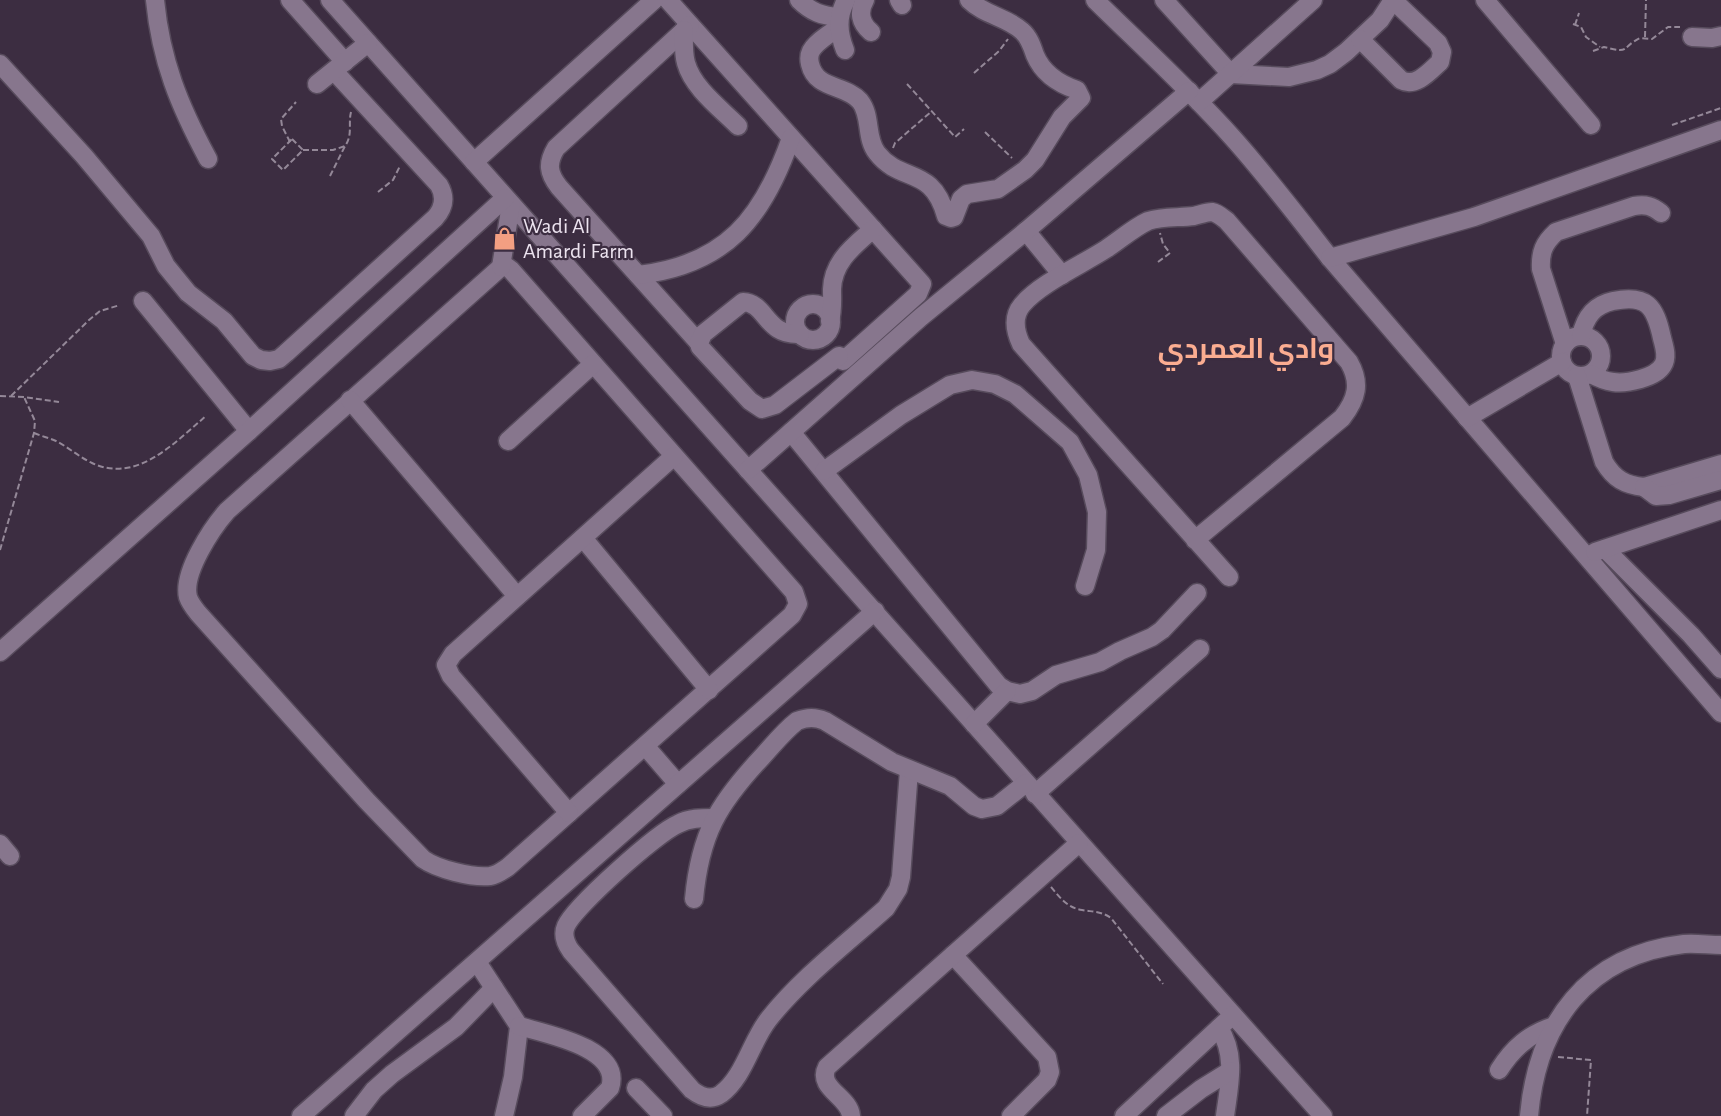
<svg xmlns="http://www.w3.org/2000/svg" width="1721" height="1116" viewBox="0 0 1721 1116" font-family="'Alegreya Sans',Cairo,sans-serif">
  <rect width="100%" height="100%" fill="#3c2d41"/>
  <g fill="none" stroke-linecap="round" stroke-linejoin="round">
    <defs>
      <g id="minor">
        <path d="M155,0C161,61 179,105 208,159"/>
        <path d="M290,0L345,62"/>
        <path d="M330,0L1323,1116"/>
        <path d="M668,0L922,284L918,294L843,361"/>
        <path d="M799,0C811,12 822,16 839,17"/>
        <path d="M865,0C858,12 860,23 871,32"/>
        <path d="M899,0L902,5"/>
        <path d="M1095,0C1141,45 1189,89 1232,137C1266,175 1298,217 1330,258L1721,713"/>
        <path d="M1164,0L1231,74L1289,77L1317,70L1330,64L1346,52L1380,20L1393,0"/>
        <path d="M1485,0L1591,125"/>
        <path d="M690,25L556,148C547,163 548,173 559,187L699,343"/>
        <path d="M839,26C830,35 817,40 811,51C809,55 809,60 810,64C816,90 845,84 860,101C872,116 865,138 877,153C901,184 932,165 946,216L951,218L954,217L961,199L967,194L998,189L1025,170L1035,160L1062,117L1081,98L1077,90C1059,84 1043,74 1035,55C1032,46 1029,37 1022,31C1007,17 984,15 969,0"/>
        <path d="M684,30C684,41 683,53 686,63C693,88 720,108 738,126"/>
        <path d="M1692,37L1712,38L1721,36"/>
        <path d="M1360,39L1401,80C1416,88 1430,71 1440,62L1442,52L1438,43L1393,0"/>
        <path d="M845,50C838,32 837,17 846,0"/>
        <path d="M0,64L84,156L151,236L166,266L188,293L224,321L253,356L261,360L270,361L279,359L286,353L435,218C444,208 446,197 439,185L334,71"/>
        <path d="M317,84L368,43"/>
        <path d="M1199,102L1313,0"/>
        <path d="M474,162L654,0"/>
        <path d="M1026,231L1062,275"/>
        <path d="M1330,258L1474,217L1721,130"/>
        <path d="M501,267H507L511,270L794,592L798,604L792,615L508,867C502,871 497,875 490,876C472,878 437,869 423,859L366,800L198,613C194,608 190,603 188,597C182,573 212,528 227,511Z"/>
        <path d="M501,267L511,204"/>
        <path d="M638,275C726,265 763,218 791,138"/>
        <path d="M143,301L249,431"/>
        <circle cx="813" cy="322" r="18"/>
        <path d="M830,321C833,310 832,300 832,289C833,261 854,246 873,229"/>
        <path d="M800,334C765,336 767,303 743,302L703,334L699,343L700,347L750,401L762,409L775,405L839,356"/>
        <circle cx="1581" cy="356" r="20"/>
        <path d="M1581,336C1585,317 1594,305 1613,301C1647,294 1655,306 1662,338C1664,346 1668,357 1663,365C1656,378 1626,384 1613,382C1605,381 1598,378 1591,374"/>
        <path d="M1565,344L1541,269C1540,252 1544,243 1556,232L1634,206C1646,204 1652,206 1661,213"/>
        <path d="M1577,376L1604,462C1614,479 1625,485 1644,487L1721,464"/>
        <path d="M350,400L517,596"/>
        <path d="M1467,418L1562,362"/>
        <path d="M791,432L999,686L1007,691L1020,694L1032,691L1056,675L1100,662L1120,651L1152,637L1162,630L1197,593"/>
        <path d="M508,441L593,364"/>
        <path d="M748,470L921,317L1026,231L1189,91"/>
        <path d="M824,471L901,415L950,385L972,380L995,384L1015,394L1070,442L1088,475L1097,512L1096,550L1085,586"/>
        <path d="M1644,487L1656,496L1669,495L1721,480"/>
        <path d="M583,538L709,690"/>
        <path d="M1195,540L1342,418C1357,399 1361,383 1349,362L1227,221C1223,218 1218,213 1212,212C1206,212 1199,215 1194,216C1179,218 1163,216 1148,221C1133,228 1120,240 1106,249C1083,264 1039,284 1022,305C1012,317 1015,331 1021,344L1229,577"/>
        <path d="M1605,549L1691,635L1721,669"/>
        <path d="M1595,552L1721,510"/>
        <path d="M0,652L249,431L505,198"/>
        <path d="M974,724L1007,691"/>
        <path d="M646,747L678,784"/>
        <path d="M1035,794L1200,649"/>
        <path d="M569,813L451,676L446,665L453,654L674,456"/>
        <path d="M714,818C701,818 689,818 678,824C657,833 575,906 566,926C562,935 566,944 571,951L692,1090C701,1097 711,1101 721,1094C744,1077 751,1042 768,1020C800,979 847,943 886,908L898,889L901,877L909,770"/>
        <path d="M0,844L10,856"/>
        <path d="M694,899C700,834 718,804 762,757C773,745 784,731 797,721C808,717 815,717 825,721L892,762L950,786L974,806L982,809L997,806L1026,783"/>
        <path d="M953,955L1047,1057L1050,1072L1047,1080L1011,1116"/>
        <path d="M477,962L519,1026L513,1077L504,1116"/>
        <path d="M519,1026C546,1034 623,1048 610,1088L582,1116"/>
        <path d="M1219,1028C1237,1055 1229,1086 1225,1116"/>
        <path d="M1499,1070C1513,1048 1529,1034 1554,1026"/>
        <path d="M636,1088L663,1116"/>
        <path d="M301,1116L875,611"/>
        <path d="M354,1116L374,1090L392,1074L456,1027L494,988"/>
        <path d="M851,1116C850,1097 816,1088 827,1067L1079,843"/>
        <path d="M1124,1116L1233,1015"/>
        <path d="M1166,1116L1201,1089L1230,1071"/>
        <path d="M1529,1116C1537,1023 1587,955 1684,944C1696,943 1709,945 1721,945"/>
      </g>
    </defs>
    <use href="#minor" stroke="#574b5c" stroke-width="21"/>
    <g stroke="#948898" stroke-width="2" stroke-dasharray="6 3" stroke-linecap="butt">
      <path d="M1573,24L1581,27L1586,37L1600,47"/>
      <path d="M1575,25L1579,13"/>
      <path d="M1645,37L1646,0"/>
      <path d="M1593,51L1604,47C1631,54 1620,48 1640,38L1652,39L1668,27H1680"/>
      <path d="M974,73L999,51L1008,39"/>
      <path d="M907,84L955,137L964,129"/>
      <path d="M1672,125L1721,108"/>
      <path d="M985,132L1012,158"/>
      <path d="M292,139L303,150L283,170L272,159Z"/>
      <path d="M290,142L282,126L281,119L296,102"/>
      <path d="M893,148L895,143L932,111"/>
      <path d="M303,150H333L345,146C353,135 348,124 351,112"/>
      <path d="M330,176L345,146"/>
      <path d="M378,192L393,180L400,166"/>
      <path d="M1158,262L1170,253L1163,244L1160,233"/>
      <path d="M0,396L24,397L59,402"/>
      <path d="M11,396L89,320L100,311L120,305"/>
      <path d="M34,433C41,436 49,438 56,441C68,447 79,457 92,463C137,484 174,443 206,416"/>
      <path d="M0,550L34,433L35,421L24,397"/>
      <path d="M1051,887C1060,898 1068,908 1082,910C1093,912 1101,911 1111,918L1163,984"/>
      <path d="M1558,1057L1591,1060L1587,1116"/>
    </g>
    <use href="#minor" stroke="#87768d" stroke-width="18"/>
  </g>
  <defs>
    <symbol id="shop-bare" viewBox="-9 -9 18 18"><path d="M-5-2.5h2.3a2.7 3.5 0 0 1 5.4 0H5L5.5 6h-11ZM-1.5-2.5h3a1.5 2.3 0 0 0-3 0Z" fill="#f39f82" stroke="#3c2d41" stroke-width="2.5" paint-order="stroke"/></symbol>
  </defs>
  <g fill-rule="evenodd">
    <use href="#shop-bare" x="488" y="222" width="33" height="33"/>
  </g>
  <g text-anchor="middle" stroke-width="4.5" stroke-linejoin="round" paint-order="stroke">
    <g font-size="22" fill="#ece3ef" stroke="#3c2d41" text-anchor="start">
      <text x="523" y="233">Wadi Al<tspan x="523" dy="25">Amardi Farm</tspan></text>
    </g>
    <g font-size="28" font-weight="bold" fill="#fbad91" stroke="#3c2d41">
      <text x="1246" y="358">وادي العمردي</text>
    </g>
  </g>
</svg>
